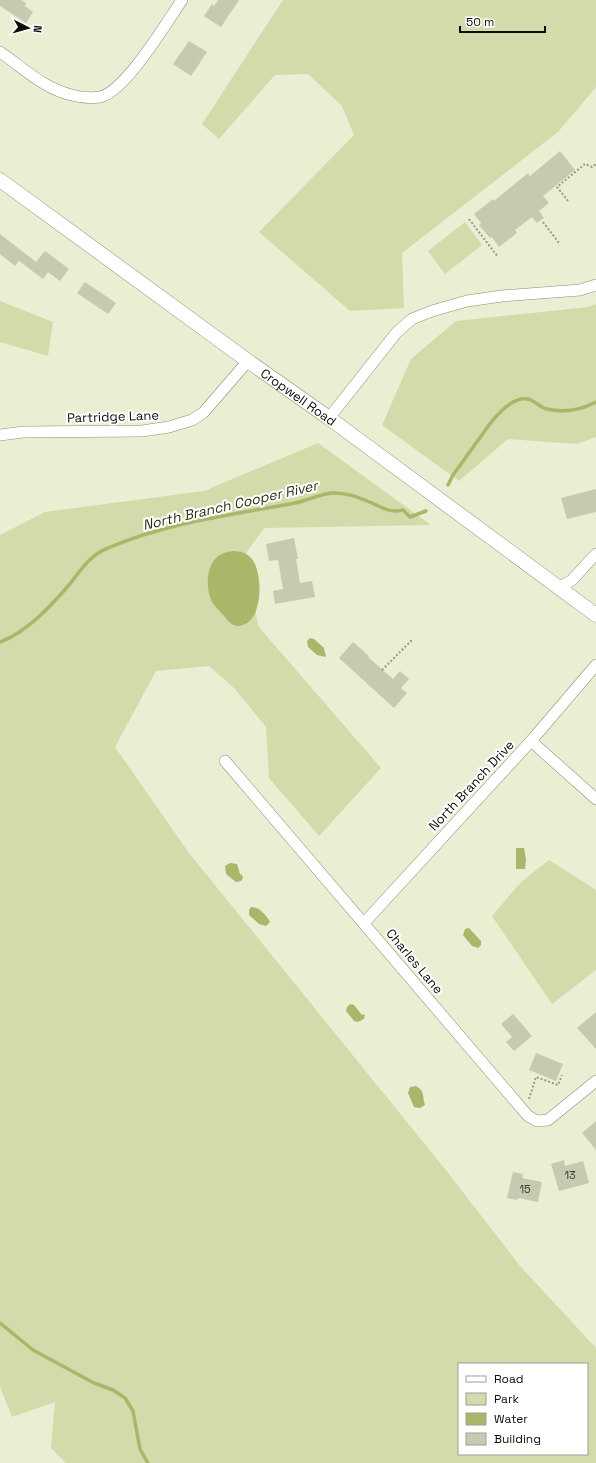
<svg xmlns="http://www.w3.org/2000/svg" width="596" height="1463" viewBox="0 0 596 1463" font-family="'Space Grotesk',sans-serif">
  <rect width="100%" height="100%" fill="#eaefd4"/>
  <g fill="#d2dbaa" fill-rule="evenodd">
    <path d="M283,0H596V87L558,132L402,253L404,308L350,311L259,232L354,135L342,106L308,74L275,75L219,139L202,124Z"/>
    <path d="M465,222L482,245L445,274L428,251Z"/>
    <path d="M0,301L53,322L48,356L0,342Z"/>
    <path d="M596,304V437L577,444L508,439L459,481L382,425L411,359L456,321L588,307Z"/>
    <path d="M318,443L431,525L264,528L246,553L258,626L381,768L319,836L269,778L266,727L235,689L209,666L156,671L115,747L189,853L449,1174L520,1266L596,1348V1463H66L51,1448L55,1402L12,1417L0,1387V535L45,512L204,491ZM459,1364H587V1454H459Z"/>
    <path d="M549,860L596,890V970L552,1004L492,916L522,881Z"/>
  </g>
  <g fill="#aab669">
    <path d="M235,551C242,552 247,553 251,558C264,572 264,625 238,626C232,626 227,620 224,616C220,611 215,607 212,602C205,588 206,563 220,555C225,552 230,551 235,551Z"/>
    <path d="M310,638L314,639L324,648L326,657L317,655L308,647L307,641Z"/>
    <path d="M516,848H524L526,859L525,869H516Z"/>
    <path d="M230,863L237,864L240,874L242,875L243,878L241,881L236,882L226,874L225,866Z"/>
    <path d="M251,907C259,907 266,915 270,922L266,926L259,924L249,915V910Z"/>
    <path d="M469,928L481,941V945L478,948L472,946L463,935L465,929Z"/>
    <path d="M350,1004L354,1005L361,1014L365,1015L364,1019L358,1022L354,1021L346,1011L347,1007Z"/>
    <path d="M416,1086C425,1091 422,1096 425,1105L420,1108L414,1107L408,1093L410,1087Z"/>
  </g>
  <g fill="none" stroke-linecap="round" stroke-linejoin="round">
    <g stroke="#aab669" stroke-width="3.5">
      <path d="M448,485L453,475L492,421C501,411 516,394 531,400C537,403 541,408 547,409C564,413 581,410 596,402"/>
      <path d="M0,642C27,632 51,606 69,585C81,570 90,555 108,548C166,523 229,515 290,504C304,502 317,495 331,493C345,492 358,497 372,503C383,508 390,513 403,510L410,517L426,511"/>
      <path d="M0,1323L33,1350L44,1356L94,1383L113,1390L125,1398L133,1411L140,1449L148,1463"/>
    </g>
  </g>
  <g fill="#c5cab1">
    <path d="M0,0H21L26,3L25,6L33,12L26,23L0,6Z"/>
    <path d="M218,0H239L221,27L204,16L212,4L214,6Z"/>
    <path d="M189,41L207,52L191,76L173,64Z"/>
    <path d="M560,151L575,170L543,196L549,203L539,211L544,218L537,223L532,217L515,230L517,233L499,247L492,237L490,238L479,225L481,223L474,214L493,199L494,201L528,173L530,176Z"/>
    <path d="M0,234L36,262L45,251L69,269L60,281L48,272L43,279L19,261L15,266L0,254Z"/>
    <path d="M85,282L116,303L108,314L77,293Z"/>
    <path d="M596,489V512L567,519L561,498Z"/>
    <path d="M294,538L298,559H296L300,583L312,581L315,597L275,604L273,591L283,589L278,560L269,561L266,544Z"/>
    <path d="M353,642L369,656L368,657L393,679L400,671L409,679L401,688L407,693L394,708L339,658Z"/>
    <path d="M596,1012V1049L577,1028Z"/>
    <path d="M513,1014L532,1036L514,1051L506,1042L512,1037L501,1024Z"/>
    <path d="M536,1053L563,1064L556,1081L529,1070Z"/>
    <path d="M596,1121V1150L582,1133Z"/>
    <path d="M564,1160L565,1166L583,1161L589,1183L559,1191L551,1164Z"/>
    <path d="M513,1172L523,1174L522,1178L542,1182L538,1202L518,1198L517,1200L507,1198Z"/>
  </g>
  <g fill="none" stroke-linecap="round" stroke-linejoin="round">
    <defs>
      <g id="minor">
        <path d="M0,52C15,62 29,75 45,84C60,93 82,100 100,97C125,92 167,22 182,0"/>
        <path d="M329,418L397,332L412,319L432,311L467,301L502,296L580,290L596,285"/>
        <path d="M0,435L23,432L142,431L169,427L192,420L203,413L248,361"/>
        <path d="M559,588L572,580L596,554"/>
        <path d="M531,741L596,799"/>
        <path d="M225,761L528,1116L537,1121L548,1120L596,1081"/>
        <path d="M364,923L531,741L596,665"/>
      </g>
      <g id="tertiary">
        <path id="s1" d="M0,180L248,361L329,418L596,615"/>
      </g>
    </defs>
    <use href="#minor" stroke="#8a8f77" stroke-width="12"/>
    <use href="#tertiary" stroke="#8a8f77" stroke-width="15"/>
    <g stroke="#989c88" stroke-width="2" stroke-dasharray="2 2" stroke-linecap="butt">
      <path d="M568,201L557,187L585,164L592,167L596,164"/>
      <path d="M469,219L498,257"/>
      <path d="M543,222L559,243"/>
      <path d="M382,670L413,639"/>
      <path d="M529,1099L536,1077L558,1085L562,1075"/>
    </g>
    <use href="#minor" stroke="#fff" stroke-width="11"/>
    <use href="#tertiary" stroke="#fff" stroke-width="14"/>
  </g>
  <g text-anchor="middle" stroke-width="4" stroke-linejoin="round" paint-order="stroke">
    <g font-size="11" fill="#3b3d31">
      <text x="570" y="1179">13</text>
      <text x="525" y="1193">15</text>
    </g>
    <g font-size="13" fill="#0d0e06" stroke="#fff">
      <text dy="5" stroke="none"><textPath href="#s1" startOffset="369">Cropwell Road</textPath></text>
      <text transform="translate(113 416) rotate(-2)" y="5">Partridge Lane</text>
      <text transform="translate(471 785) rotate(-47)" y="5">North Branch Drive</text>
      <text transform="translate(415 961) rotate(50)" y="5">Charles Lane</text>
    </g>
    <g font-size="14" font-style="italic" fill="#2c310f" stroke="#fff">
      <text transform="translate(230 505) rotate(-13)" y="5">North Branch Cooper River</text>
    </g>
  </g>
  <rect x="458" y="1363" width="130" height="92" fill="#ffffff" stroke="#9e9f9b"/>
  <rect x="466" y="1376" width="20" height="6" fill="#ffffff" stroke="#9e9f9b"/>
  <text x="494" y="1383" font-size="12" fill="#0d0e06">Road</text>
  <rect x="466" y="1393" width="20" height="12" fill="#d2dbaa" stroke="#9e9f9b"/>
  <text x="494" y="1403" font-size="12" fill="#0d0e06">Park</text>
  <rect x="466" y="1413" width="20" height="12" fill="#aab669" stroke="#9e9f9b"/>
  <text x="494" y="1423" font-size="12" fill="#0d0e06">Water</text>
  <rect x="466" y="1433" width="20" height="12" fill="#c5cab1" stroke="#9e9f9b"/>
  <text x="494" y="1443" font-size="12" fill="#0d0e06">Building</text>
  <g transform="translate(28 28) rotate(96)" stroke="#ffffff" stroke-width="3" paint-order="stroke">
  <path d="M0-3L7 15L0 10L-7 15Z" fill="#0d0e06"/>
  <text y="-6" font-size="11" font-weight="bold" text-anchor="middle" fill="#0d0e06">N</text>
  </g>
  <path d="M460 26v6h85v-6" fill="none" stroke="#0d0e06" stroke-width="2"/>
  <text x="466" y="26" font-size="12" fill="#0d0e06" stroke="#ffffff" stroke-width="3" paint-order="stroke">50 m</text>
</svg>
